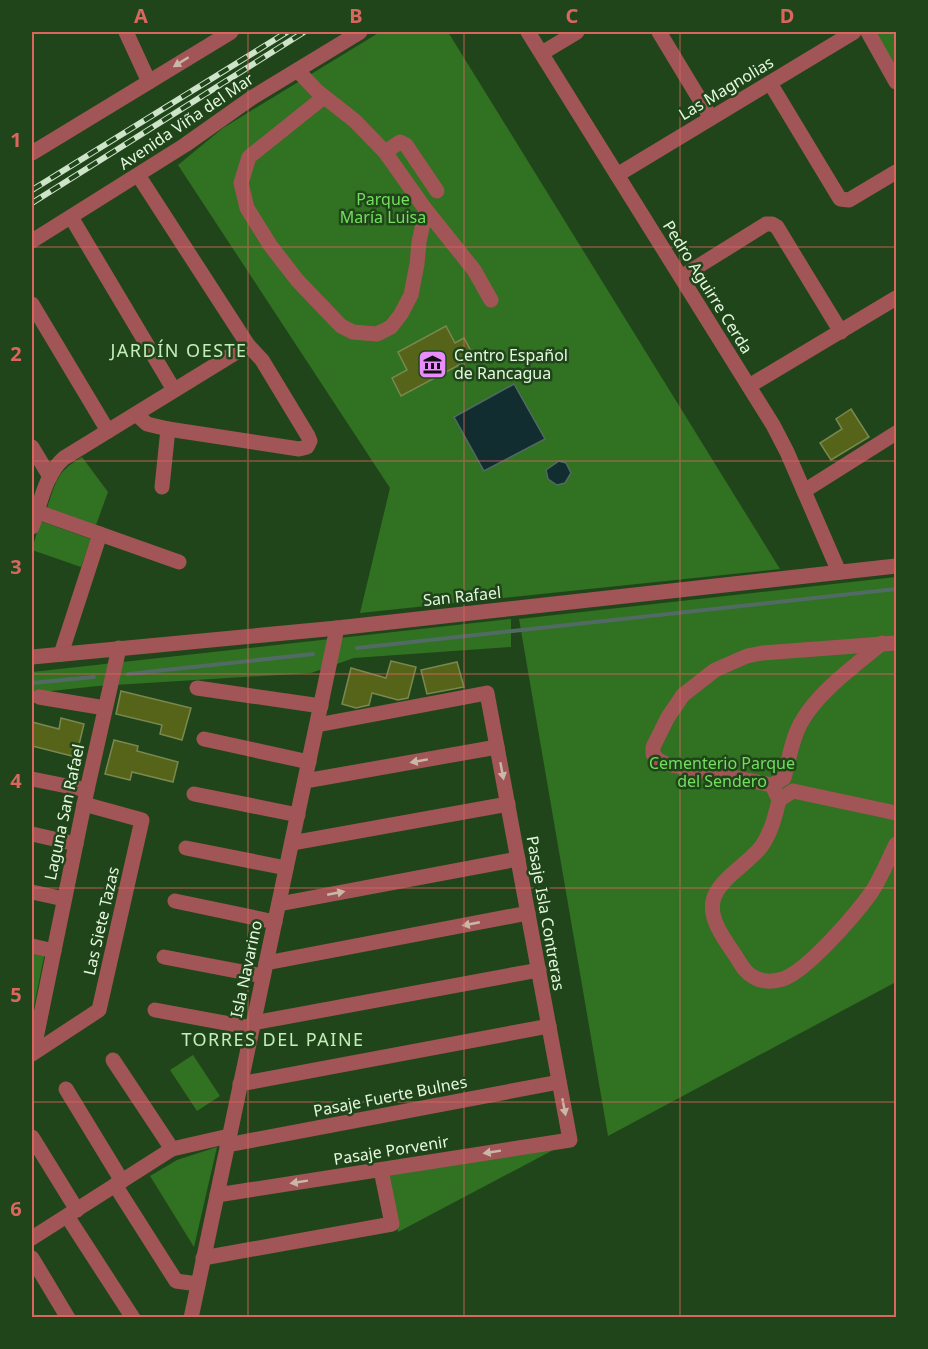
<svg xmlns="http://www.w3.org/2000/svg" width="928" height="1349" viewBox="0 0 928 1349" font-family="'Noto Sans',sans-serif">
  <rect width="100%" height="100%" fill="#21451a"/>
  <g fill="#307122">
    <path d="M380,32H448L780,569L360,613L390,488L178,165L223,128Z"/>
    <path d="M876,32H896V73Z"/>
    <path d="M82,457L108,492L96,525L47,508C56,482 56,472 82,457Z"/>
    <path d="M40,521L91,539L81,567L32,550Z"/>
    <path d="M896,577V982L608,1136L519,619Z"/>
    <path d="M511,619V647L354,658L311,673L98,686L32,693V672Z"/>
    <path d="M32,949L45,952L32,1016Z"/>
    <path d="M193,1055L220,1096L197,1111L170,1070Z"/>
    <path d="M217,1147L194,1247L150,1176L177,1160Z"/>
    <path d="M557,1148L398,1232L387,1174Z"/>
  </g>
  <g fill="#122d2f" stroke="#516a64" stroke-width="1.5">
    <path d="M514,384L545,439L484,471L454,417Z"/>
    <path d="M559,461L566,463L571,473L565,483L557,485L548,479L546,470Z"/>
  </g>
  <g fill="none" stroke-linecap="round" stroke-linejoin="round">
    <g stroke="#516a64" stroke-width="4">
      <path d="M357,648L896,589"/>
      <path d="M128,674L313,654"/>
      <path d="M32,683L94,677"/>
    </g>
  </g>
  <g fill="#556418" stroke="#7a8850" stroke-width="1.5">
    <path d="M446,326L455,343L464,338L474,357L401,396L392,378L407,370L398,352Z"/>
    <path d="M851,409L869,437L831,460L820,443L842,429L836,419Z"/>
    <path d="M391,661L416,667L408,698L398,700L372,693L369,705L356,708L342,704L351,668L386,678Z"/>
    <path d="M457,662L464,687L427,694L421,670Z"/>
    <path d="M121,691L191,708L182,740L160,734L162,725L116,714Z"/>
    <path d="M61,718L84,724L76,757L32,746V722L59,729Z"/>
    <path d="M114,740L138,746L137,751L178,762L173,782L132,772L130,780L105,774Z"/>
  </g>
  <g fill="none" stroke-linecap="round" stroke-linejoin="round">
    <g stroke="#a25556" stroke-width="15">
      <path d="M126,32L149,82"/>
      <path d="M528,32L773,425L787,452L839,572"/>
      <path d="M659,32L711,118"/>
      <path d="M868,32L896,82"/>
      <path d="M542,53L577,32"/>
      <path d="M298,71L317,91L355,121L385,152L426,210L474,270L491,300"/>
      <path d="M770,83L840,199L849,200L896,172"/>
      <path d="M324,97L249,157L241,183L247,208L270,245L297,280L341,326L353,332L377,334L391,327L401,314L411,295L417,264L419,242L426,210"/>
      <path d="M385,152L400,142L406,145L437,191"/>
      <path d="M32,153L231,32"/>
      <path d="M617,175L854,32"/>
      <path d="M71,217L174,390"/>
      <path d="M32,241L185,145L253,97L360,32"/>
      <path d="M681,277L766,224H772L777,227L841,332"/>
      <path d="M32,304L108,431"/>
      <path d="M749,386L896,298"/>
      <path d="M136,414L147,424L168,429L299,449L307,447L310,441L308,436L262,360L248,345L138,175"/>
      <path d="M32,447L50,477"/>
      <path d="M162,487L168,429"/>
      <path d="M804,491L896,433"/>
      <path d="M32,510L179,562"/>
      <path d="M32,527C40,505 45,474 64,458L248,345"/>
      <path d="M882,643C856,665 819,691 802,721C792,737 789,760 784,778L772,785L779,800L793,791L896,813"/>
      <path d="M61,654L100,534"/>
      <path d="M32,657L337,628L896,566"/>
      <path d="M197,688L321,706"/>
      <path d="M39,697L105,708"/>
      <path d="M204,739L309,762"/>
      <path d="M32,779L87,790"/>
      <path d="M305,781L497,747"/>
      <path d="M772,785L666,764L658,760L653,754V747L668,717L683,695L715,670L747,656L762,653L896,643"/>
      <path d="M194,794L298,815"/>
      <path d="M779,800C775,817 771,833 761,847C748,864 717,880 713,901C709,920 725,940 735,955C740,962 744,972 752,976C761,982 773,982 783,979C808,970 855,915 871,893C881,878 888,860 896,844"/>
      <path d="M32,834L76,844"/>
      <path d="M292,843L508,804"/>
      <path d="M186,848L286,868"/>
      <path d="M32,892L64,899"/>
      <path d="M175,901L275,922"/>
      <path d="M279,904L518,859"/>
      <path d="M32,946L54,951"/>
      <path d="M164,957L263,976"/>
      <path d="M266,963L528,913"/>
      <path d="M155,1010L252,1028"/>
      <path d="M253,1023L539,970"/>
      <path d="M33,1053L87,790L119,648"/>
      <path d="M32,1054L99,1010L142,820L84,804"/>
      <path d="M113,1060L172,1149"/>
      <path d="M240,1084L549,1026"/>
      <path d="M66,1089L122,1181"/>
      <path d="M32,1137L77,1210"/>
      <path d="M227,1145L559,1082"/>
      <path d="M115,1185L176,1281L198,1284"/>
      <path d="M217,1195L570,1140L487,693L317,725"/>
      <path d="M67,1216L133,1318"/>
      <path d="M32,1238L172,1149L229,1136"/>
      <path d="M32,1258L68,1318"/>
      <path d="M203,1258L392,1224L381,1170"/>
      <path d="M191,1318L337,628"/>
    </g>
    <defs>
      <g id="rail">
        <path d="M32,190L287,32"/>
        <path d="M32,203L304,32"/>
      </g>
    </defs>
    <use href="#rail" stroke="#cde4c9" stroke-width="6"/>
    <use href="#rail" stroke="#21451a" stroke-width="4" stroke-dasharray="11" stroke-linecap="butt"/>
  </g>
  <defs><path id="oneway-solid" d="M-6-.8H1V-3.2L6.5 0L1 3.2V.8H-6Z" transform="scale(1.5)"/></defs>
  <g fill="#c9b7a8">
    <use href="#oneway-solid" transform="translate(181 62) rotate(148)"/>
    <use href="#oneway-solid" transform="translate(419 761) rotate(170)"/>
    <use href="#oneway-solid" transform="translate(502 771) rotate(79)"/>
    <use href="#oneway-solid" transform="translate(336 893) rotate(-11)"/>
    <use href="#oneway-solid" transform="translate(471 924) rotate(169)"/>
    <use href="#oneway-solid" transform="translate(564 1107) rotate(79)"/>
    <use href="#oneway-solid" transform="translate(492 1152) rotate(171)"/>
    <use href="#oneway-solid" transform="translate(299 1182) rotate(171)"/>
  </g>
  <path fill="none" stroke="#da665f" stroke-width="1.5" stroke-opacity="0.55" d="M248,32V1318M464,32V1318M680,32V1318M32,247H896M32,461H896M32,674H896M32,888H896M32,1102H896"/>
  <defs>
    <symbol id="museum-square" viewBox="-11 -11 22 22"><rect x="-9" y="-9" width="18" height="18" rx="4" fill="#e98dfd" stroke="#21451a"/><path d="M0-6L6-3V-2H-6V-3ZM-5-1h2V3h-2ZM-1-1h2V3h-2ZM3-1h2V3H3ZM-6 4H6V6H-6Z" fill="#111"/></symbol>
  </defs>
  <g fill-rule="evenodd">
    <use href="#museum-square" x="416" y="348" width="33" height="33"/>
  </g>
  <g text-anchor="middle" stroke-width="5" stroke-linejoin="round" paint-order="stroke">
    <g font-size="16" fill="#e3f8df" stroke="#21451a">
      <text transform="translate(726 88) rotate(-31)" y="6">Las Magnolias</text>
      <text transform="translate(186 121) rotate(-34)" y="6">Avenida Viña del Mar</text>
      <text transform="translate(708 287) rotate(58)" y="6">Pedro Aguirre Cerda</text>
      <text transform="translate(462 596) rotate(-6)" y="6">San Rafael</text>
      <text transform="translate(64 812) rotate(-78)" y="6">Laguna San Rafael</text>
      <text transform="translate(546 913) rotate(80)" y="6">Pasaje Isla Contreras</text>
      <text transform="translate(101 921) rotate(-77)" y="6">Las Siete Tazas</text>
      <text transform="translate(246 969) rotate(-78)" y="6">Isla Navarino</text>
      <text transform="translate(390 1096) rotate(-11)" y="6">Pasaje Fuerte Bulnes</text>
      <text transform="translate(391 1150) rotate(-9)" y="6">Pasaje Porvenir</text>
    </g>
    <g font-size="16" fill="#73df5d" stroke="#21451a">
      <text x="383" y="205">Parque<tspan x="383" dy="18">María Luisa</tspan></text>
      <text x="722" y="769">Cementerio Parque<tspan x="722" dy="18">del Sendero</tspan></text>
    </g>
    <g font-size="16" fill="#e3f8df" stroke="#21451a" text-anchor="start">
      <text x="454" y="361">Centro Español<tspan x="454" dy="18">de Rancagua</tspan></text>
    </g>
    <g font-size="18" letter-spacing="1.5" fill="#c4eebb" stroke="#21451a">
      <text x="179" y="357">JARDÍN OESTE</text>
      <text x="273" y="1046">TORRES DEL PAINE</text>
    </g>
  </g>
  <rect width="928" height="1349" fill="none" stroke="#21451a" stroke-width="66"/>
  <rect x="33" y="33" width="862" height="1283" fill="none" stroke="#da665f" stroke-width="2"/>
  <g font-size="20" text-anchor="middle" font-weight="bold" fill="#da665f">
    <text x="141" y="23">A</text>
    <text x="356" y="23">B</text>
    <text x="572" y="23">C</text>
    <text x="787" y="23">D</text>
    <text x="16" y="147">1</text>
    <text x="16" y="361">2</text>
    <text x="16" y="574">3</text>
    <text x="16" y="788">4</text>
    <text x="16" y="1002">5</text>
    <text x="16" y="1216">6</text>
  </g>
</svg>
